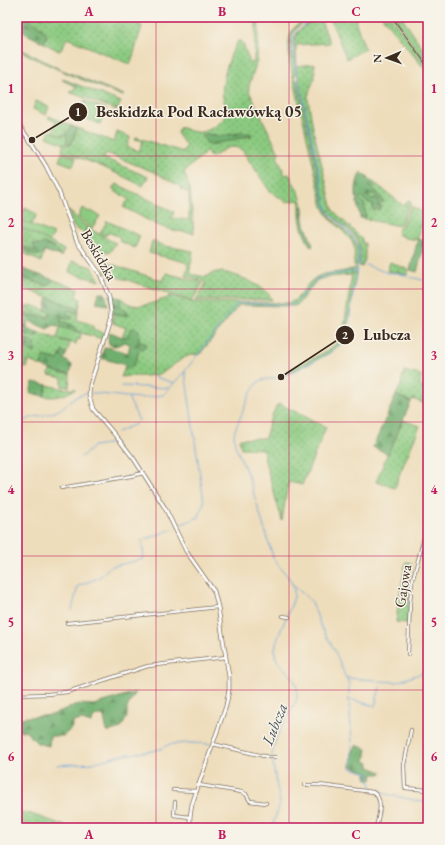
<svg xmlns="http://www.w3.org/2000/svg" width="445" height="845" viewBox="0 0 445 845" font-family="'EB Garamond',serif">
  <defs>
    <pattern id="grass-dots" width="8" height="8" patternUnits="userSpaceOnUse"><rect width="8" height="8" fill="#8bca80"/><path d="M2 2h.1M6 6h.1" fill="none" stroke="#73a468" stroke-width="1.8" stroke-linecap="round"/></pattern>
    <pattern id="forest-firs" width="22" height="20" patternUnits="userSpaceOnUse"><rect width="22" height="20" fill="#70ae6e"/><path d="M5 1l3.5 6h-7zM16 11l3.5 6h-7z" fill="#5d8e5a"/></pattern>
  </defs>
  <rect width="100%" height="100%" fill="#f7f3e8"/>
  <filter id="ink" filterUnits="userSpaceOnUse"><feTurbulence type="fractalNoise" baseFrequency=".025" numOctaves="2"/><feDisplacementMap in="SourceGraphic" scale="8" xChannelSelector="R" yChannelSelector="G"/><feConvolveMatrix kernelMatrix="1 2 1 2 8 2 1 2 1" color-interpolation-filters="sRGB"/></filter>
  <filter id="wash" filterUnits="userSpaceOnUse"><feTurbulence type="fractalNoise" baseFrequency=".012" numOctaves="4" result="noise"/><feDisplacementMap in="SourceGraphic" scale="16" xChannelSelector="R" yChannelSelector="G"/><feGaussianBlur stdDeviation="0.9" result="paint"/><feColorMatrix in="noise" values="0 0 0 0 0 0 0 0 0 0 0 0 0 0 0 0 0 1.4 0 .05"/><feComposite in="paint" operator="in"/></filter>
  <g filter="url(#wash)">
    <rect width="100%" height="100%" fill="#edb"/>
    <g fill="url(#grass-dots)" stroke="#637a4f" fill-rule="evenodd">
      <path d="M26,17H120L142,26L131,63L129,64L67,38L61,50L59,51L44,43L47,35L42,28Z"/>
      <path d="M258,17H264L259,21L257,61L249,86V91L279,153L277,156L285,175L289,174C294,185 303,196 303,209L301,206L300,207L299,200L286,202L269,190L242,150C229,143 224,150 213,157L209,156L208,152H206L184,172L190,189L194,233L174,231L157,225L123,207L129,199L114,191L115,189L112,188L117,184L174,212L172,218L189,220V193L180,189L181,187L154,172L106,153L104,158L148,177L143,186L103,167L62,151L64,143L71,145L77,128L114,142L117,132L130,137L127,147L139,151L143,141L135,139L136,137L183,152L186,146L177,133L180,127C186,129 194,133 201,132C208,132 226,121 227,113C228,108 224,103 223,98C220,84 230,51 239,40L244,46L250,63H253L254,60L256,22ZM207,134L221,136H252L223,141L213,145L201,136Z"/>
      <path d="M308,17H314C308,21 299,24 295,30C287,42 293,61 296,74L294,75L295,80H297L326,209C336,231 367,234 356,266L354,265C354,259 355,252 354,246C350,234 330,223 323,207L290,63C287,40 287,29 308,17Z"/>
      <path d="M318,17H322L320,18L330,43L296,45L297,66L314,64L316,65L314,67C318,78 308,88 308,99L314,133L333,210L362,239L363,244L365,243V259L362,267L359,266C359,261 361,255 360,250C359,229 333,224 326,206L296,66C292,38 292,32 318,17Z"/>
      <path d="M329,17H360L355,20L365,49L347,59Z"/>
      <path d="M382,17H391L428,68V73Z"/>
      <path d="M394,17H402L428,57V65Z"/>
      <path d="M17,47L60,69L124,95L123,96C87,82 51,68 17,49Z"/>
      <path d="M63,79L121,102L117,110L69,92L77,87L62,80Z"/>
      <path d="M36,101L49,107L46,115L33,109Z"/>
      <path d="M85,101L106,109L100,124L80,117Z"/>
      <path d="M49,116L72,126L66,134L62,136L53,132L56,122L48,118Z"/>
      <path d="M366,176L404,206L408,200L411,201L410,203L411,204L409,205L400,225L399,226L360,218V216L366,217L359,198L361,197L367,202L373,204V210L380,209L372,199L368,196V194H374L382,203L378,193L368,186L369,184Z"/>
      <path d="M411,206L426,214L417,240L406,238L397,234L399,228L402,225Z"/>
      <path d="M25,208L37,214L32,225L20,220L49,241L64,250L61,257L60,256L59,253L53,247L36,251L31,249L25,250L35,255L44,252L41,262L20,251L23,249L21,244L17,242V219H20Z"/>
      <path d="M107,221L140,236L135,248L119,241L120,237L110,233L109,232L107,235H103L100,233Z"/>
      <path d="M87,227L111,241L116,243L109,253L100,249L83,233Z"/>
      <path d="M152,241L165,246L193,251L190,269L191,274L205,277C211,275 214,271 220,272C235,273 267,286 272,300H196L206,283L201,280L186,276L188,265L185,262L149,253Z"/>
      <path d="M72,261L92,267L100,281L81,276L69,272Z"/>
      <path d="M105,262L163,281L166,273L203,283L193,299L190,300L105,273Z"/>
      <path d="M390,262L409,270L407,275L397,272L387,271Z"/>
      <path d="M353,268H357L346,332L343,341L334,349L322,357L283,375C299,360 334,355 343,334Z"/>
      <path d="M351,269V275L328,277L317,280L297,305L293,306L239,305L200,354C184,353 175,366 161,373C149,378 135,375 121,377L124,370C135,368 136,359 139,350L146,346L139,344L140,338L122,337L126,328L113,323V313L121,315L128,313L120,306L121,298C125,299 125,301 128,303C139,310 157,301 168,298L169,295L192,302L289,303C302,299 304,285 315,278C326,271 340,274 351,269Z"/>
      <path d="M17,276L47,286L54,280L78,289L76,297L81,299L79,308L73,307L17,286Z"/>
      <path d="M26,306L30,307V310L49,317L46,318L19,312L17,311V307L20,309L26,310Z"/>
      <path d="M68,310L78,313L77,320L93,325V329L104,333L103,339L81,333L71,324L61,322L62,317L69,319L67,314Z"/>
      <path d="M17,314L32,319L36,324L28,321L27,326L17,323Z"/>
      <path d="M17,331L35,337L40,333L70,343L67,353L62,352L58,360L44,356L41,366L29,361L27,368L17,365V346L35,352L34,342L17,336Z"/>
      <path d="M50,369L60,373L70,374L69,387L62,386V378L49,375Z"/>
      <path d="M404,371L421,375L420,386L428,390V405L413,399L411,402L396,395L401,385Z"/>
      <path d="M47,385L66,389H76C65,395 56,399 44,396Z"/>
      <path d="M280,404L326,427L302,485L289,482L287,489L282,521L265,461L263,449L241,448L239,439L265,438L270,420L277,405Z"/>
      <path d="M403,420L420,426L400,473L395,488L376,482L391,445L394,442Z"/>
      <path d="M399,598L409,599L408,623L396,622Z"/>
      <path d="M17,811L31,814L72,828H36L17,821Z"/>
    </g>
    <g fill="url(#forest-firs)" stroke="#566c46">
      <path d="M17,17C30,17 39,25 47,35L44,43L17,29Z"/>
      <path d="M72,126L77,128L71,145L67,144L66,134Z"/>
      <path d="M238,133H249L252,134C249,137 214,145 208,144L201,135L207,134L221,136Z"/>
      <path d="M361,172L375,186L374,188L369,184L368,186L378,193L384,202L383,203L374,194H368V196L372,199L376,198L381,206L380,209L373,210V204L367,202L361,197L359,198L364,203L366,217L360,216C356,201 353,186 361,172Z"/>
      <path d="M301,206L303,209L305,224L313,246L311,247C303,235 299,221 300,207Z"/>
      <path d="M418,239L425,241L417,272L410,270Z"/>
      <path d="M44,243L53,247L59,253L60,256L45,251L40,255H35L25,250V247L37,251L33,245V244L41,245Z"/>
      <path d="M17,267L54,280L48,286L17,276Z"/>
      <path d="M99,293H105L108,305L96,303Z"/>
      <path d="M110,295L121,298L120,306L128,313V316L113,313Z"/>
      <path d="M48,297L73,307L79,308L78,313L68,310L67,314L72,316V319L62,317L60,321L61,322C70,322 74,328 81,333L54,325L47,329L36,324L32,319L17,314V311L19,312L46,318L49,317L50,312L45,310Z"/>
      <path d="M17,323L27,326V328L40,333L35,337L17,331Z"/>
      <path d="M135,328L139,330V343H146V346L139,350C136,359 135,368 124,370L125,365L101,358L104,348L107,347L128,353L130,344L124,342C118,345 115,348 109,344L108,338L110,332L122,337H127L131,329Z"/>
      <path d="M17,336L34,342L35,353L17,346Z"/>
      <path d="M62,352L67,353L64,359L72,365L70,374L60,373L41,366L44,356L58,360Z"/>
      <path d="M33,382L47,385L44,396L30,393Z"/>
      <path d="M396,395L411,402L388,454L373,447Z"/>
      <path d="M136,692L130,702L127,708V717L121,728L107,732L104,717L102,715L94,717L91,723L82,720L73,722L71,729L63,736H50L49,746L37,743L25,731H17V718L52,715L78,704L94,705Z"/>
      <path d="M356,745L367,749L365,761L369,763V767L382,772L381,774H373L372,780L367,779L366,776V772L351,766L352,754Z"/>
    </g>
    <g fill="#8bca80" stroke="#637a4f">
      <path d="M50,131L62,136L66,134L67,144L64,143V144L47,137Z"/>
      <path d="M62,153L76,158L73,166L59,161Z"/>
      <path d="M82,208L90,212L91,211L100,216L92,228L78,217Z"/>
      <path d="M68,210L87,227L83,233L73,226Z"/>
      <path d="M20,220L54,234L49,241L18,226Z"/>
      <path d="M31,305L50,312L49,317L30,310Z"/>
      <path d="M60,327L81,333L80,340L77,339L76,344L57,338Z"/>
      <path d="M406,562L412,563L407,592H410L409,599L399,598Z"/>
    </g>
    <g fill="none" stroke-linecap="round" stroke-linejoin="round">
      <g stroke="#67a3d8" stroke-width="1">
        <path d="M358,261L363,264"/>
        <path d="M366,265L388,273H397L407,276"/>
        <path d="M410,277L423,280"/>
        <path d="M426,281H428"/>
        <path d="M155,377L174,383L184,372"/>
        <path d="M121,386L170,388L174,383"/>
        <path d="M92,393L127,397"/>
        <path d="M139,421L128,397L142,398L163,395L170,388"/>
        <path d="M17,426C28,415 42,417 55,412C67,407 71,396 87,393"/>
        <path d="M117,432L136,424"/>
        <path d="M90,450L93,446L116,443"/>
        <path d="M81,457L89,451"/>
        <path d="M177,526L199,517V513L204,503L185,371L237,304L240,303L292,305L295,304L316,279L329,275L357,271"/>
        <path d="M292,584L312,602L321,627L334,649L346,678L376,680"/>
        <path d="M72,610L78,586L98,578L110,567L143,559L144,558L142,541L173,529"/>
        <path d="M287,615C289,609 293,603 294,596C296,580 280,570 273,557L249,478L235,445L234,435L235,430L250,394L258,382L262,380L281,377L291,373L330,353L343,342L346,336L348,328L358,261L359,247L351,234L333,217L327,209L292,50C293,30 300,27 316,17"/>
        <path d="M347,678L349,685V695"/>
        <path d="M379,681L397,682L428,671"/>
        <path d="M349,699L375,706L380,687"/>
        <path d="M349,699L352,742"/>
        <path d="M352,745L351,768L368,773L372,788L386,794L423,802L428,807"/>
        <path d="M272,756C273,739 284,724 291,710C294,705 297,701 297,696C300,671 273,669 275,650C276,640 282,628 286,618"/>
        <path d="M57,765L92,763L122,755L152,751L160,749L170,744L190,743L210,744"/>
        <path d="M272,828L280,803L272,759"/>
      </g>
    </g>
  </g>
  <g filter="url(#ink)">
    <g fill="none" stroke-linecap="round" stroke-linejoin="round">
      <defs>
        <g id="minor">
          <path d="M17,91L18,92"/>
          <path d="M61,488L131,476L143,473"/>
          <path d="M283,616L289,617"/>
          <path d="M67,623L218,607"/>
          <path d="M408,654L410,603L412,582L428,523"/>
          <path d="M17,695L48,694L67,692L148,666L226,657"/>
          <path d="M411,730L404,765L405,788L428,790"/>
          <path d="M213,744L268,757H275"/>
          <path d="M199,785L241,792L246,794L250,801L266,803"/>
          <path d="M305,785H319L373,792C385,800 378,816 376,828"/>
          <path d="M173,790L197,791"/>
          <path d="M175,802L174,815L190,817"/>
        </g>
        <path id="tertiary" d="M17,122L33,145L46,166L59,192L77,242L100,274L109,297L111,312L110,322L90,385L89,395L93,409L120,441L134,459L165,508L186,551L214,591L218,607L229,677V690L226,706L192,804L190,817V828"/>
      </defs>
      <use href="#minor" stroke="#7a6955" stroke-width="4"/>
      <use href="#tertiary" stroke="#7a6955" stroke-width="4.5"/>
      <use href="#minor" stroke="#fff" stroke-width="2.5"/>
      <use href="#tertiary" stroke="#fff" stroke-width="3"/>
      <path stroke="#3b2a1e" stroke-width="1" d="M392,17L428,67"/>
    </g>
  </g>
  <path fill="none" stroke="#c2185b" stroke-width="1" stroke-opacity="0.55" d="M156,17V828M289,17V828M17,156H428M17,289H428M17,422H428M17,556H428M17,690H428"/>
  <g text-anchor="middle" stroke-width="3" stroke-linejoin="round" paint-order="stroke">
    <g font-size="15" fill="#3b2a1e" stroke="#f7f3e8">
      <text transform="translate(99 255) rotate(60)" y="5">Beskidzka</text>
      <text transform="translate(403 586) rotate(-81)" y="5">Gajowa</text>
    </g>
    <g font-size="16" font-style="italic" fill="#4a545f" stroke="#f7f3e8">
      <text transform="translate(274 724) rotate(-68)" y="6">Lubcza</text>
    </g>
  </g>
  <path fill="none" stroke="#3b2a1e" stroke-width="1.5" d="M32 140L78 112M281 377L345 335"/>
  <g fill="#3b2a1e" stroke="#f7f3e8" stroke-width="1.5">
    <circle cx="32" cy="140" r="4"/>
    <circle cx="281" cy="377" r="4"/>
    <circle cx="78" cy="112" r="10"/>
    <circle cx="345" cy="335" r="10"/>
  </g>
  <g font-size="12" text-anchor="middle" font-weight="bold" fill="#fff">
    <text x="78" y="116">1</text>
    <text x="345" y="339">2</text>
  </g>
  <g font-size="16" text-anchor="middle" font-weight="bold" fill="#3b2a1e" stroke="#f7f3e8" stroke-width="3" stroke-linejoin="round" paint-order="stroke">
    <text x="199" y="117">Beskidzka Pod Racławówką 05</text>
    <text x="387" y="340">Lubcza</text>
  </g>
  <rect width="445" height="845" fill="none" stroke="#f7f3e8" stroke-width="44"/>
  <g transform="translate(387 58) rotate(268)" stroke="#f7f3e8" stroke-width="3" paint-order="stroke">
  <path d="M0-3L7 15L0 10L-7 15Z" fill="#3b2a1e"/>
  <text y="-6" font-size="11" font-weight="bold" text-anchor="middle" fill="#3b2a1e">N</text>
  </g>
  <rect x="22" y="22" width="401" height="801" fill="none" stroke="#c2185b" stroke-width="1.5"/>
  <g font-size="13" text-anchor="middle" font-weight="bold" fill="#c2185b">
    <text x="89" y="16">A</text>
    <text x="222" y="16">B</text>
    <text x="356" y="16">C</text>
    <text x="11" y="93">1</text>
    <text x="434" y="93">1</text>
    <text x="11" y="227">2</text>
    <text x="434" y="227">2</text>
    <text x="11" y="360">3</text>
    <text x="434" y="360">3</text>
    <text x="11" y="494">4</text>
    <text x="434" y="494">4</text>
    <text x="11" y="627">5</text>
    <text x="434" y="627">5</text>
    <text x="11" y="761">6</text>
    <text x="434" y="761">6</text>
    <text x="89" y="839">A</text>
    <text x="222" y="839">B</text>
    <text x="356" y="839">C</text>
  </g>
</svg>
